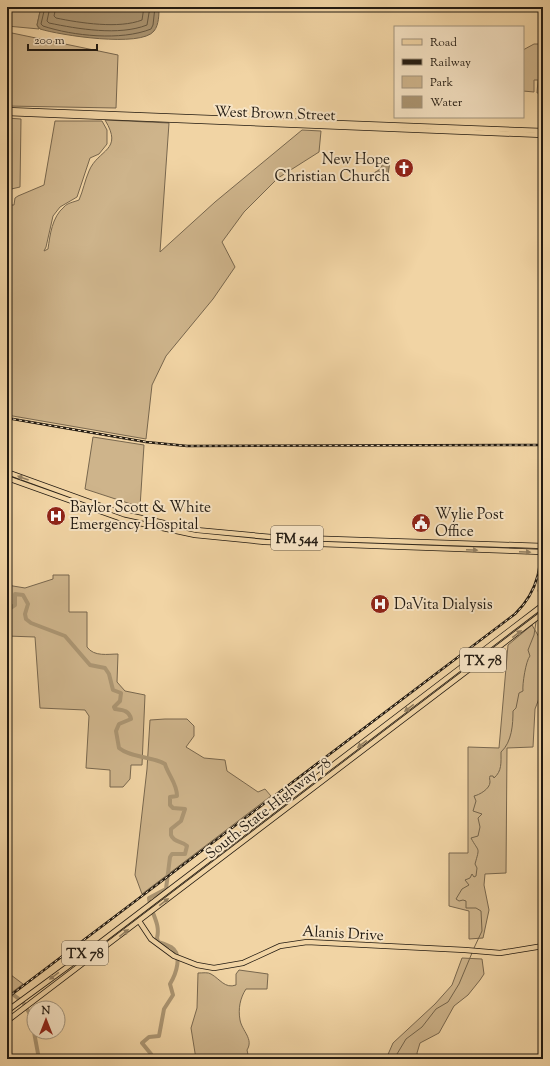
<svg xmlns="http://www.w3.org/2000/svg" width="550" height="1066" viewBox="0 0 550 1066" font-family="'Sorts Mill Goudy',serif">
  <rect width="100%" height="100%" fill="#f1d4a4"/>
  <filter id="stains"><feTurbulence type="fractalNoise" baseFrequency=".005" numOctaves="4"/><feColorMatrix values="0 0 0 0 .2 0 0 0 0 .09 0 0 0 0 .02 0 0 0 .5 -.17"/></filter>
  <radialGradient id="worn" r=".72"><stop offset=".6" stop-color="#630" stop-opacity="0"/><stop offset="1" stop-color="#630" stop-opacity=".3"/></radialGradient>
  <g fill="#ceb48b" stroke="#78674e">
    <path d="M7,7H41L37,25L39,29L7,26Z"/>
    <path d="M7,32L118,55L116,108L7,106Z"/>
    <path d="M534,44H543L542,93H537L538,80H534V92L523,91V50Z"/>
    <path d="M7,118L21,119L20,187L7,190Z"/>
    <path d="M105,120L169,123L160,252L215,202L302,130L321,131L319,152L278,178L244,212L222,242L235,267L213,299L166,356L152,385L146,439L7,415V205H14L15,198L18,196L44,185L55,121H102L107,130V144L99,154L90,158L77,197L60,207L53,216L46,247L44,251L48,249C50,235 52,217 64,207C67,203 74,202 79,200C83,191 85,180 89,171C98,149 124,151 105,120Z"/>
    <path d="M93,437L144,445L140,507L85,489Z"/>
    <path d="M53,575H69V612H87V647C94,657 108,654 118,654L117,682L125,691L145,695L142,765H131L130,779L123,787H110V770L86,768L89,716L85,710L40,708L35,637L7,636V585L25,588L53,579Z"/>
    <path d="M532,625L543,644L540,696L535,709L533,747L507,748L506,873L485,874L484,885L489,910L483,938L469,939V911L449,906V853H468V747L499,748L508,645Z"/>
    <path d="M165,719H187L194,726V736L186,747L204,758L225,760L227,771L258,792L265,789L271,796L142,894L135,875L147,769L150,720Z"/>
    <path d="M462,958L482,959L484,974L480,980L468,995L454,1006L439,1033L420,1043L417,1053L418,1059H386L393,1043L435,1004L452,985Z"/>
    <path d="M239,970L268,974L267,989H246C240,998 238,1009 240,1020C242,1031 254,1039 247,1050L249,1059H196L191,1028L197,1008L198,973C203,973 208,972 211,974C220,979 225,989 236,985V974Z"/>
    <path d="M7,972L23,984L7,996Z"/>
  </g>
  <g fill="#ab9572" stroke="#74644b">
    <path d="M41,7H159C159,14 159,25 154,31C141,48 59,35 40,29L37,25Z"/>
    <path d="M385,160L390,161L388,175L380,178H371L370,175L379,170Z"/>
  </g>
  <g fill="none" stroke-linecap="round" stroke-linejoin="round">
    <g stroke="#665842" stroke-width="1">
      <path d="M45,7L41,24L43,26C73,36 121,41 151,29L153,25L155,7"/>
      <path d="M50,7L47,21L49,23C78,29 119,36 147,25L150,7"/>
      <path d="M56,7L54,16L56,18C80,23 119,29 142,20L144,7"/>
    </g>
    <g stroke="#74644b" stroke-width="1">
      <path d="M540,603L541,596L538,591L543,572"/>
      <path d="M474,948L482,931L481,911L476,908H466V901L463,900L459,901L456,899L462,889L469,885L465,880L470,878L472,874L474,877L476,876L477,868L475,864C480,846 479,853 471,838L478,836L480,827L478,818L482,814L473,811L476,801L474,796C479,795 490,789 490,782C490,780 489,778 490,776H493L494,778C502,771 501,763 501,752C512,742 513,724 513,711L516,708L519,693L523,691C522,685 526,660 530,656L528,650L534,635L536,622"/>
      <path d="M394,1059L406,1039L422,1027L436,1009L448,1002L459,984L472,953"/>
    </g>
    <g stroke="#ab9572" stroke-width="4">
      <path d="M7,606L12,607L15,605V594L23,595L28,604L25,614L26,619L31,623L65,636L90,665L105,668L109,674L113,690L121,693L120,701L114,707L115,709C122,710 129,710 131,719L119,724L116,731L119,748C131,758 151,756 165,764C168,775 177,783 177,796L170,797V805L173,808L185,809L181,821L171,829V835C174,843 182,841 187,846L185,854H172L170,857L166,889L149,898C150,912 161,923 157,938L158,942C162,943 167,945 171,947C183,955 176,974 170,984L173,995L164,1009L159,1036L149,1037L142,1043L151,1054L149,1059"/>
      <path d="M7,990L23,1002L31,1016L39,1059"/>
    </g>
    <defs>
      <g id="major">
        <path d="M7,110L543,131"/>
        <path d="M7,113L543,135"/>
        <path d="M7,472L123,514L196,530L271,537L543,546"/>
        <path d="M7,478L125,520L195,535L265,542L543,552"/>
        <path d="M139,921L151,939L174,956L197,965L214,968L243,963L280,946L307,942L465,950L500,953L543,946"/>
        <path d="M7,1011L89,951L543,605"/>
        <path d="M7,1021L543,613"/>
      </g>
    </defs>
    <use href="#major" stroke="#221a11" stroke-width="6"/>
    <use href="#major" stroke="#f1d4a4" stroke-width="4.5"/>
    <defs>
      <g id="rail">
        <path d="M7,418L146,442L187,446L543,445"/>
        <path d="M7,998L515,614C550,580 538,544 543,500"/>
      </g>
    </defs>
    <use href="#rail" stroke="#221a11" stroke-width="2.5"/>
    <use href="#rail" stroke="#f6e3c4" stroke-width="1" stroke-dasharray="3" stroke-linecap="butt"/>
  </g>
  <defs><path id="oneway-solid" d="M-6-.8H1V-3.2L6.5 0L1 3.2V.8H-6Z"/></defs>
  <g fill="#948062">
    <use href="#oneway-solid" transform="translate(23 478) rotate(-160)"/>
    <use href="#oneway-solid" transform="translate(472 550) rotate(2)"/>
    <use href="#oneway-solid" transform="translate(525 552) rotate(2)"/>
    <use href="#oneway-solid" transform="translate(517 634) rotate(-38)"/>
    <use href="#oneway-solid" transform="translate(409 708) rotate(143)"/>
    <use href="#oneway-solid" transform="translate(362 744) rotate(143)"/>
    <use href="#oneway-solid" transform="translate(164 902) rotate(-37)"/>
    <use href="#oneway-solid" transform="translate(124 933) rotate(-38)"/>
    <use href="#oneway-solid" transform="translate(54 976) rotate(144)"/>
  </g>
  <defs>
    <symbol id="church-disc" viewBox="-11 -11 22 22"><circle r="9.5" fill="#8f2418" stroke="#f6e3c4"/><path d="M-1.2-6h2.4v3.5h3.3v2.4h-3.3V6h-2.4V-.1h-3.3v-2.4h3.3Z" fill="#fff"/></symbol>
    <symbol id="hospital-disc" viewBox="-11 -11 22 22"><circle r="9.5" fill="#8f2418" stroke="#f6e3c4"/><path d="M-5-5h3v3.5h4V-5h3V5h-3V1.5h-4V5h-3Z" fill="#fff"/></symbol>
    <symbol id="civic-disc" viewBox="-11 -11 22 22"><circle r="9.5" fill="#8f2418" stroke="#f6e3c4"/><path d="M-.6-6.5H3V-4.5H.6V-3L4-1V1h2V6H-6V1h2V-1L-.6-3ZM-1.2 2.5V6h2.4V2.5Z" fill="#fff"/></symbol>
  </defs>
  <g fill-rule="evenodd">
    <use href="#church-disc" x="393" y="157" width="22" height="22"/>
    <use href="#hospital-disc" x="45" y="505" width="22" height="22"/>
    <use href="#civic-disc" x="410" y="512" width="22" height="22"/>
    <use href="#hospital-disc" x="369" y="593" width="22" height="22"/>
  </g>
  <g text-anchor="middle" stroke-width="4" stroke-linejoin="round" paint-order="stroke">
    <g fill="#f6e3c4" stroke="#625647" stroke-width="1">
      <rect x="271" y="526" width="52" height="24" rx="3"/>
      <rect x="460" y="648" width="46" height="24" rx="3"/>
      <rect x="62" y="941" width="46" height="24" rx="3"/>
    </g>
    <g font-size="14" font-weight="bold" fill="#221a11">
      <text x="297" y="543">FM 544</text>
      <text x="483" y="665">TX 78</text>
      <text x="85" y="958">TX 78</text>
    </g>
    <g font-size="15" fill="#221a11" stroke="#f6e3c4">
      <text transform="translate(275 113) rotate(2)" y="5">West Brown Street</text>
      <text transform="translate(268 808) rotate(-38)" y="5">South State Highway 78</text>
      <text transform="translate(343 933) rotate(3)" y="5">Alanis Drive</text>
    </g>
    <g font-size="15" fill="#221a11" stroke="#f6e3c4" text-anchor="start">
      <text x="390" y="164" text-anchor="end">New Hope<tspan x="390" dy="17">Christian Church</tspan></text>
      <text x="70" y="512">Baylor Scott &amp; White<tspan x="70" dy="17">Emergency Hospital</tspan></text>
      <text x="435" y="519">Wylie Post<tspan x="435" dy="17">Office</tspan></text>
      <text x="394" y="609">DaVita Dialysis</text>
    </g>
  </g>
  <rect width="550" height="1066" fill="none" stroke="#f1d4a4" stroke-width="24"/>
  <rect x="8" y="8" width="534" height="1050" fill="none" stroke="#221a11" stroke-width="2"/>
  <rect x="12" y="12" width="526" height="1042" fill="none" stroke="#221a11"/>
  <rect x="394" y="26" width="130" height="92" fill="#f6e3c4" stroke="#a1937c"/>
  <rect x="402" y="39" width="20" height="6" fill="#f1d4a4" stroke="#a1937c"/>
  <text x="430" y="46" font-size="12" fill="#221a11">Road</text>
  <rect x="402" y="59" width="20" height="6" fill="#221a11" stroke="#a1937c"/>
  <text x="430" y="66" font-size="12" fill="#221a11">Railway</text>
  <rect x="402" y="76" width="20" height="12" fill="#ceb48b" stroke="#a1937c"/>
  <text x="430" y="86" font-size="12" fill="#221a11">Park</text>
  <rect x="402" y="96" width="20" height="12" fill="#ab9572" stroke="#a1937c"/>
  <text x="430" y="106" font-size="12" fill="#221a11">Water</text>
  <g transform="translate(46 1020)"><circle r="19" fill="#f6e3c4" stroke="#a1937c"/>
  <path d="M0-3L7 15L0 10L-7 15Z" fill="#8f2418"/>
  <text y="-6" font-size="11" font-weight="bold" text-anchor="middle" fill="#221a11">N</text>
  </g>
  <path d="M28 44v6h69v-6" fill="none" stroke="#221a11" stroke-width="2"/>
  <text x="34" y="44" font-size="12" fill="#221a11" stroke="#f6e3c4" stroke-width="3" paint-order="stroke">200 m</text>
  <rect width="100%" height="100%" filter="url(#stains)"/>
  <rect width="100%" height="100%" fill="url(#worn)"/>
</svg>
